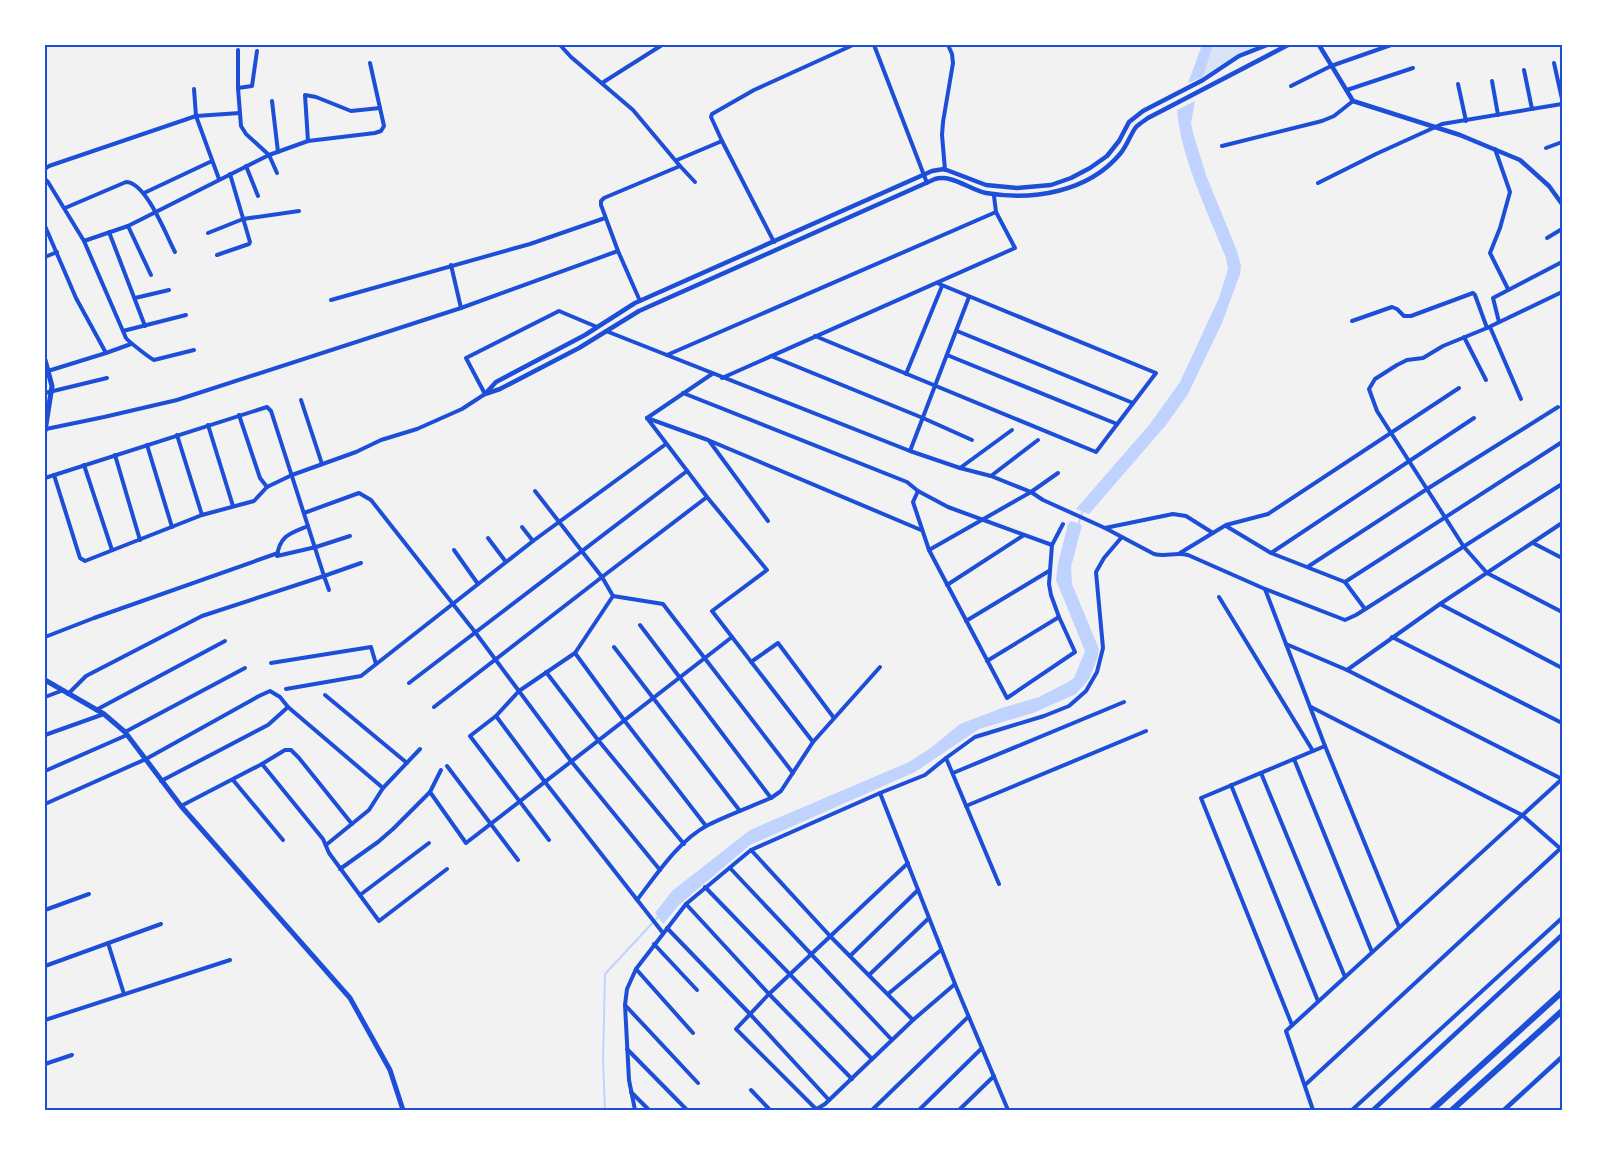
<svg xmlns="http://www.w3.org/2000/svg" width="1607" height="1155" viewBox="0 0 1607 1155" font-family="Montserrat,sans-serif">
  <rect width="100%" height="100%" fill="#f2f2f2"/>
  <path fill="#dbe4f7" d="M1213,45H1260L1203,77Z"/>
  <g fill="#bfd3fe">
    <path d="M1202,45H1213L1203,77L1188,83Z"/>
    <path d="M1195,101L1191,123L1193,133L1206,175L1237,251L1241,266L1240,274L1222,323L1188,394L1166,425L1089,514L1076,509L1150,424L1180,382L1219,298L1228,269L1226,258C1208,212 1181,159 1177,110Z"/>
    <path d="M1071,521L1082,525L1071,567L1072,584L1099,649L1097,659L1089,679L1076,694L1033,713L979,729L915,772L750,845L680,904L663,924L655,913L672,891L750,830L909,762L932,747L960,724L1002,708L1039,697L1068,682L1074,678L1085,651L1056,580L1058,564L1068,524Z"/>
  </g>
  <g fill="none" stroke-linecap="round" stroke-linejoin="round">
    <g stroke="#bfd3fe" stroke-width="2">
      <path d="M1078,525L1083,510"/>
      <path d="M605,1110L603,1061L605,974L659,916"/>
    </g>
    <g stroke="#1d4ed8" stroke-width="4">
      <path d="M560,45L571,57L633,110L680,166L604,198L601,201V205L618,251L640,301"/>
      <path d="M874,45L927,183"/>
      <path d="M238,50V88L241,126L246,134L269,155L277,173"/>
      <path d="M1554,63L1562,99"/>
      <path d="M1524,70L1532,109"/>
      <path d="M1492,81L1498,115"/>
      <path d="M602,83L662,45"/>
      <path d="M1458,84L1466,121"/>
      <path d="M1291,86L1331,66L1391,45"/>
      <path d="M238,88L252,86L257,51"/>
      <path d="M194,89L196,116L219,179"/>
      <path d="M1347,90L1413,68"/>
      <path d="M272,101L278,152"/>
      <path d="M308,141L305,95L316,97L351,111L380,108"/>
      <path d="M1222,146L1322,121L1334,116L1353,101"/>
      <path d="M1546,148L1562,142"/>
      <path d="M1495,149L1510,192L1500,228L1490,253L1508,289"/>
      <path d="M677,160L722,141"/>
      <path d="M246,166L258,196"/>
      <path d="M680,166L695,182"/>
      <path d="M45,169L49,166L196,116L240,113"/>
      <path d="M945,170L942,135L943,122L953,63L952,54L948,45"/>
      <path d="M45,179L48,182L84,241L128,226L269,155L308,141L375,133L381,131L384,126L370,63"/>
      <path d="M1318,183L1376,154L1442,124L1562,104"/>
      <path d="M144,193L212,161"/>
      <path d="M65,208L126,182C146,182 166,235 175,252"/>
      <path d="M45,226L76,298L106,353L48,371"/>
      <path d="M128,226L151,275"/>
      <path d="M109,232L145,326"/>
      <path d="M208,233L243,219L299,211"/>
      <path d="M1547,238L1562,229"/>
      <path d="M84,241L126,338C128,341 151,359 154,360L194,350"/>
      <path d="M774,242L722,141L711,117L712,114L754,90L853,45"/>
      <path d="M217,255L249,244L250,242L230,174"/>
      <path d="M45,257L57,252"/>
      <path d="M451,265L461,308"/>
      <path d="M1562,292L1487,328L1443,346L1423,358L1407,360L1397,365L1375,379L1369,389L1377,411L1464,547L1487,573L1562,612"/>
      <path d="M135,298L169,290"/>
      <path d="M331,300L530,244L605,218"/>
      <path d="M1352,321L1392,307L1397,309L1404,316H1411L1473,293L1475,295L1487,328"/>
      <path d="M1499,322L1493,298L1562,262"/>
      <path d="M1490,327L1521,399"/>
      <path d="M123,331L186,315"/>
      <path d="M606,331L910,451L960,468L991,476L1031,492L1043,500L1105,528L1154,554C1166,557 1176,552 1188,555L1265,589L1345,620L1356,615L1562,484"/>
      <path d="M957,331L1133,403"/>
      <path d="M815,336L1096,452L1156,373L937,283"/>
      <path d="M1464,337L1486,380"/>
      <path d="M106,353L131,344"/>
      <path d="M667,355L996,212"/>
      <path d="M947,355L1117,424"/>
      <path d="M771,356L923,418L972,440"/>
      <path d="M906,374L942,286"/>
      <path d="M722,378L1015,248L996,212L994,196"/>
      <path d="M45,393L107,378"/>
      <path d="M683,393L907,482L918,491L948,507L1052,545"/>
      <path d="M301,400L322,464"/>
      <path d="M239,415L260,478L267,487"/>
      <path d="M647,418L707,497L767,570L712,611L813,742"/>
      <path d="M647,418L708,440L921,530"/>
      <path d="M647,418L712,374"/>
      <path d="M208,425L233,506"/>
      <path d="M46,429L104,417L177,400L461,308L618,251"/>
      <path d="M177,435L202,515"/>
      <path d="M710,442L768,521"/>
      <path d="M147,445L172,527"/>
      <path d="M910,451L969,297"/>
      <path d="M115,455L140,540"/>
      <path d="M84,465L112,550"/>
      <path d="M960,468L1012,430"/>
      <path d="M54,475L80,558L85,561L202,515L254,501L267,487L292,475L356,452L381,440L417,429L462,409L485,394L466,358L559,311L597,327"/>
      <path d="M991,476L1038,440"/>
      <path d="M45,478L267,407L271,411L324,576L202,616L86,676L68,694"/>
      <path d="M535,491L602,577L707,497"/>
      <path d="M918,491L913,502L929,550L1007,698L1075,652L1059,617L1051,595L1049,584L1052,545L1063,524"/>
      <path d="M304,513L359,493L371,500L475,632L571,761L660,870"/>
      <path d="M308,526C291,533 280,535 277,556L316,547L350,536"/>
      <path d="M1226,526L1271,553L1345,582L1365,609"/>
      <path d="M522,527L533,541"/>
      <path d="M1105,528L1173,514L1186,516L1213,533"/>
      <path d="M488,538L506,562"/>
      <path d="M1533,543L1562,558"/>
      <path d="M454,550L478,584"/>
      <path d="M929,550L1031,492L1058,473"/>
      <path d="M1180,553L1226,525L1268,514L1459,388"/>
      <path d="M1271,553L1474,418"/>
      <path d="M1309,566L1427,489L1558,407"/>
      <path d="M1345,582L1562,442"/>
      <path d="M947,585L1024,535"/>
      <path d="M1265,589L1325,746L1399,927"/>
      <path d="M329,590L324,576L361,563"/>
      <path d="M613,596L663,604L793,773"/>
      <path d="M1219,597L1313,751"/>
      <path d="M1440,604L1562,668"/>
      <path d="M966,621L1049,571"/>
      <path d="M640,625L771,798"/>
      <path d="M45,637L94,618L278,553"/>
      <path d="M1392,637L1562,723"/>
      <path d="M1286,644L1347,670L1562,779"/>
      <path d="M614,647L740,811"/>
      <path d="M575,653L624,720L706,826"/>
      <path d="M987,661L1059,617"/>
      <path d="M751,662L778,643L834,718"/>
      <path d="M271,663L371,647L376,664"/>
      <path d="M1347,670L1440,604L1562,523"/>
      <path d="M546,672L598,740L684,844"/>
      <path d="M409,683L687,471"/>
      <path d="M286,689L361,676L533,541L666,444"/>
      <path d="M325,695L407,763"/>
      <path d="M45,697L61,691"/>
      <path d="M434,707L602,577L613,596L575,653L519,691L496,716L470,736L549,840"/>
      <path d="M1311,707L1522,815L1562,850"/>
      <path d="M96,710L225,641"/>
      <path d="M496,716L545,782L663,933"/>
      <path d="M125,732L245,668"/>
      <path d="M45,735L104,714"/>
      <path d="M1294,759L1372,952"/>
      <path d="M262,764L323,839L329,853L379,921L447,869"/>
      <path d="M447,766L518,860"/>
      <path d="M45,771L127,735"/>
      <path d="M953,773L1124,702"/>
      <path d="M1261,773L1345,977"/>
      <path d="M233,780L283,840"/>
      <path d="M161,781L268,725L288,707L383,788"/>
      <path d="M1231,785L1318,1001"/>
      <path d="M430,792L466,843L732,637"/>
      <path d="M880,793L955,984L1008,1110"/>
      <path d="M45,804L146,759L259,696L270,691L280,697L288,707"/>
      <path d="M181,806L262,764L285,750H291L299,758L352,824"/>
      <path d="M966,806L1146,731"/>
      <path d="M326,845L369,810L383,788L420,749"/>
      <path d="M751,850L830,936L913,1020"/>
      <path d="M730,868L892,1040"/>
      <path d="M340,869L378,842L393,829L430,792L441,770"/>
      <path d="M999,884L946,758L975,737L1044,716L1069,706L1086,691L1097,672L1103,648L1096,572L1104,558L1121,538"/>
      <path d="M705,887L872,1059"/>
      <path d="M360,895L429,843"/>
      <path d="M637,900C657,874 678,841 708,825C728,815 750,807 771,798L781,791L813,742L880,667"/>
      <path d="M686,904L769,994L852,1079"/>
      <path d="M45,910L89,894"/>
      <path d="M667,928L750,1014L829,1100"/>
      <path d="M108,943L124,994"/>
      <path d="M654,944L697,990"/>
      <path d="M850,956L918,890"/>
      <path d="M45,966L161,924"/>
      <path d="M636,969L693,1033"/>
      <path d="M869,975L929,918"/>
      <path d="M888,994L941,950"/>
      <path d="M625,1005L698,1083"/>
      <path d="M45,1020L230,960"/>
      <path d="M1292,1025L1201,798L1325,746"/>
      <path d="M627,1049L687,1110"/>
      <path d="M45,1064L72,1055"/>
      <path d="M1305,1085L1562,847"/>
      <path d="M751,1090L770,1110"/>
      <path d="M631,1092L649,1110"/>
      <path d="M816,1109L736,1029L769,994L908,863"/>
      <path d="M635,1110L629,1080L625,1005L627,989L636,969L686,904L751,850L880,793L925,775L946,758"/>
      <path d="M815,1110L825,1104L913,1020L955,984"/>
      <path d="M872,1110L968,1017"/>
      <path d="M919,1110L982,1048"/>
      <path d="M959,1110L994,1076"/>
      <path d="M1313,1110L1286,1031L1562,779"/>
      <path d="M1352,1110L1562,918"/>
    </g>
    <g stroke="#1d4ed8" stroke-width="4.5">
      <path d="M1319,45L1353,101L1460,135L1520,160L1549,186L1562,204"/>
      <path d="M486,393L496,382L585,335L635,303L932,171L944,169L986,185L1017,188L1051,185L1071,178L1090,168L1107,156L1119,141L1129,122L1143,111L1203,80L1239,56L1267,45"/>
      <path d="M485,394L500,389L579,348L639,311L935,179C952,174 970,190 986,193C1033,201 1088,192 1120,154C1127,146 1130,135 1136,127C1139,124 1144,121 1148,118L1288,45"/>
      <path d="M1373,1110L1562,935"/>
      <path d="M1504,1110L1562,1057"/>
    </g>
    <g stroke="#1d4ed8" stroke-width="5">
      <path d="M45,360L52,386L45,431"/>
      <path d="M45,680L104,714L125,732L181,806L350,998L390,1070L403,1110"/>
    </g>
    <g stroke="#1d4ed8" stroke-width="6">
      <path d="M1432,1110L1562,992"/>
      <path d="M1452,1110L1562,1011"/>
    </g>
  </g>
  <rect width="1607" height="1155" fill="none" stroke="#ffffff" stroke-width="92"/>
  <rect x="46" y="46" width="1515" height="1063" fill="none" stroke="#1d4ed8" stroke-width="2"/>
</svg>
